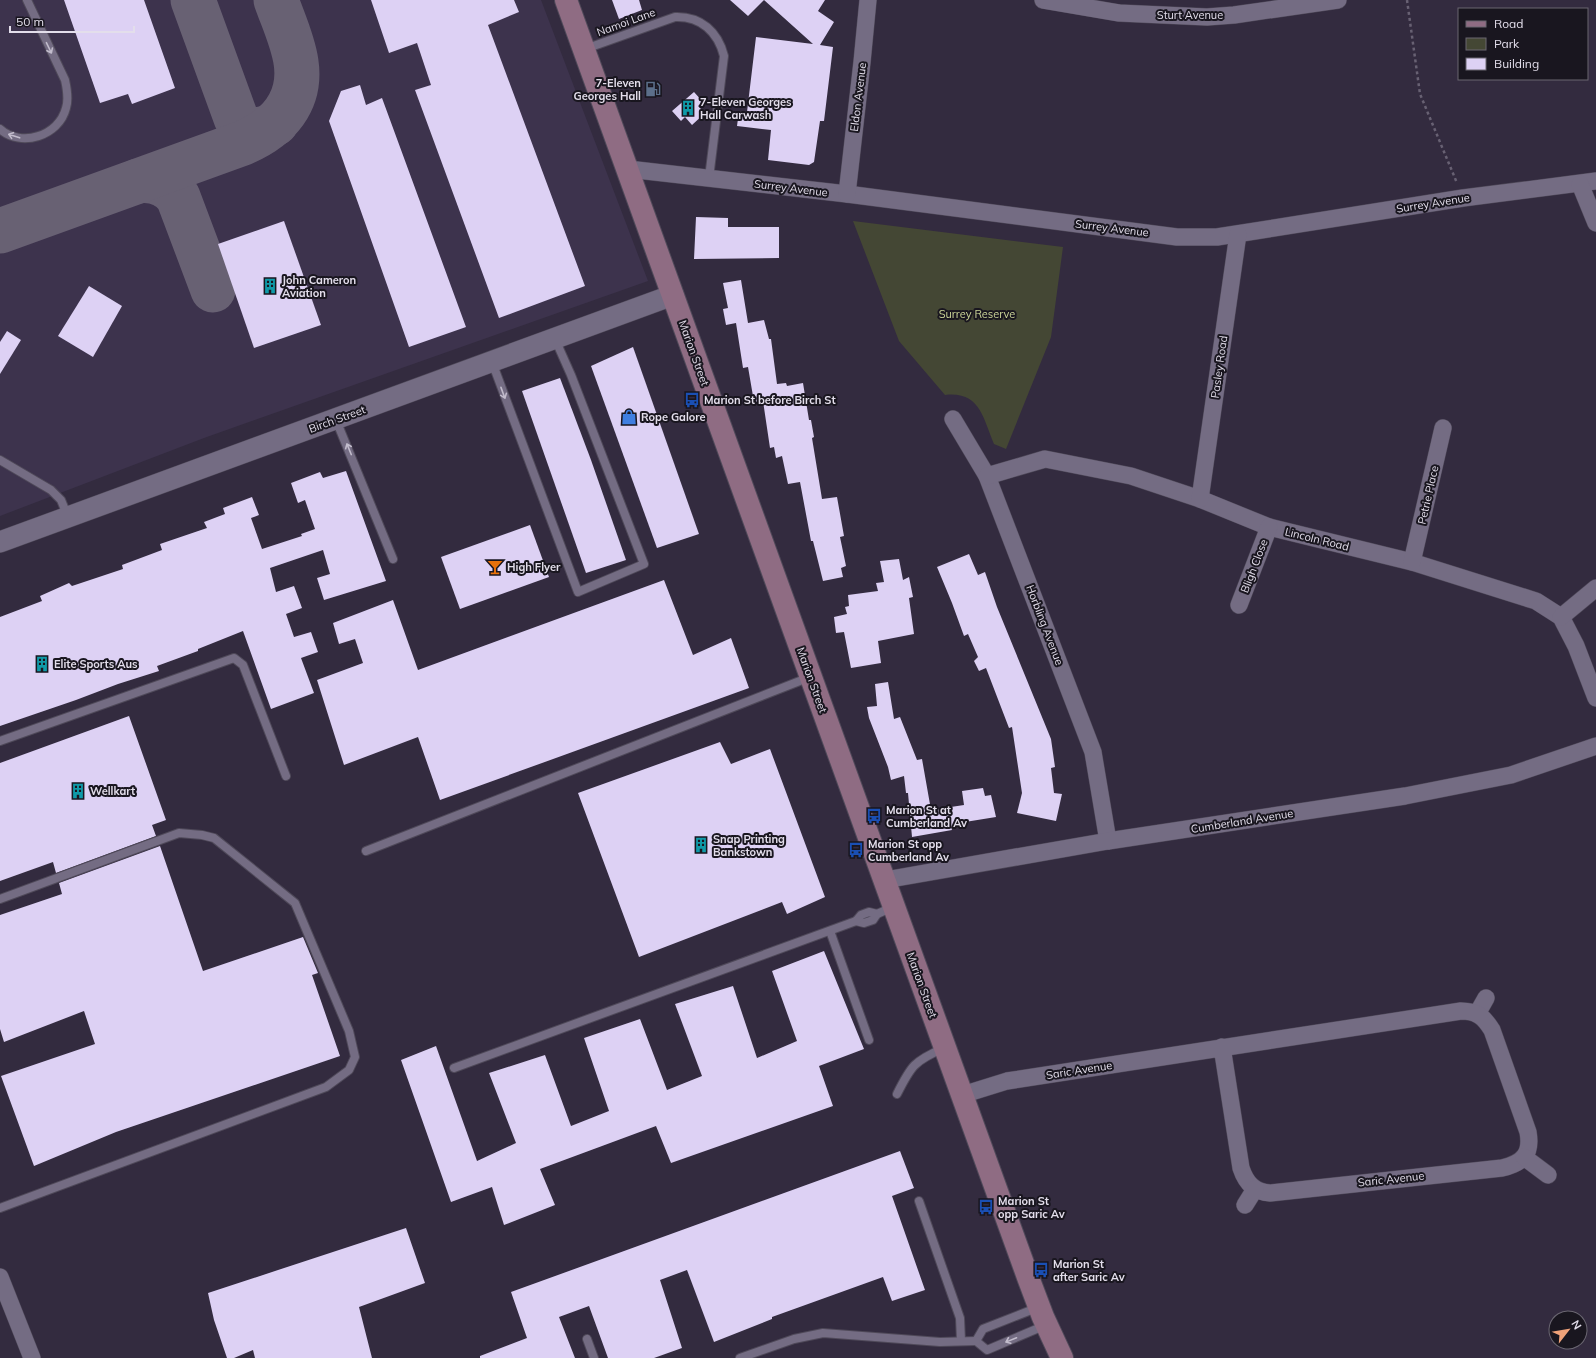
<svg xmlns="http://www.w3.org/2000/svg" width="1596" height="1358" viewBox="0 0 1596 1358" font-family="Mulish,sans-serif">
  <rect width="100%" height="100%" fill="#332b3f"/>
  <path fill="#3d334d" d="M0,0H541L648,281L204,438L0,516Z"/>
  <path fill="#444734" d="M853,221L1063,247L1051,337L1006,449L994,444C983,418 980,391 945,395L899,341Z"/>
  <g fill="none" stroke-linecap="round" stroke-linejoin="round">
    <g stroke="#686173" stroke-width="45">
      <path d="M193,0L236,118C246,133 262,132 276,123"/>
      <path d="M138,181C154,179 168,184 178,197L213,290"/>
      <path d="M0,231L243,143C278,128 302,102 296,62C293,41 283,20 276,0"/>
    </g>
  </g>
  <g fill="#ddd1f4">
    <path d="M64,0H144L175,88L132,104L128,94L100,103Z"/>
    <path d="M371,0H514L519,12L488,25L585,286L499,318L415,90L431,85L417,43L389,53Z"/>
    <path d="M612,0H639L642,10L619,19Z"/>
    <path d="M730,0H825L818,11L834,22L820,45L833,47L824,121H820L814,162L809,165L768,160L771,130L737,126L739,111L747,112L756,37L813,44L764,0L748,16Z"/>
    <path d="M360,85L366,105L382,98L466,327L409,347L329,121L341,91Z"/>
    <path d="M694,92L703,102L698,106L705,113L692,125L685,117L681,121L672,111Z"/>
    <path d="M696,217L728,218V227H779V258L694,259Z"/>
    <path d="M284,221L321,325L254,348L218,244Z"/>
    <path d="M741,280L748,323L764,320L769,339H771L777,384L786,383L787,386L803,383L809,420H811L814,437L812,438L822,499L837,497L844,536L840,537L846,566L841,568L843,577L823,581L813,541H811L800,482L788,484L782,456L776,458L774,447L770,448L763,401L754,402L748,367L743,368L736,323L726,325L723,309L728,308L723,283Z"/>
    <path d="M89,286L122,306L93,357L58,336Z"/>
    <path d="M7,331L21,340L0,374V342Z"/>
    <path d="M633,347L699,534L657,548L591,366Z"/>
    <path d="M560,378L591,460L626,560L586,573L522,391Z"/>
    <path d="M346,471L386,581L324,600L317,578L330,574L323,550L270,568L276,592L294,586L302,608L286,614L294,637L311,632L318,652L301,658L314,693L271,709L243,631L198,649V651L157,666L159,671L118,684L76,700L0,726V617L42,601L40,596L69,583L72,586L123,569L122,565L162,550L160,544L207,528L204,522L225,514L223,508L252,497L259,515L251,518L262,549L302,536L301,534L315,529L305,500L298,503L291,483L320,472L323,478Z"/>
    <path d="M530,525L549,577L460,609L441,557Z"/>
    <path d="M969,554L978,575L985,572L997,607L1051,739L1055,767L1051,768L1054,793L1062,794L1056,821L1017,813L1022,793L1012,727L1009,728L986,668L979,671L974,661L978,657L968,634L964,636L952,603L937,567Z"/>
    <path d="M899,559L903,580L909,577L913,597L909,598L914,634L878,641L881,663L851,668L844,632L836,633L834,617L847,614L845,607L849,606L848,595L878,591L876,583L884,582L880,561Z"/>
    <path d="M664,580L693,655L731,638L749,688L440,800L418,737L344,765L317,680L363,663L355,639L339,644L333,623L393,600L418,670Z"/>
    <path d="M888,682L894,719L900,717L917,760L922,759L931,810L964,805L962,791L983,788L985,796L991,795L996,817L965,822V825L951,827L952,830L912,837L908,793H906L904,776L891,780L888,767L869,718L867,707L877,706L875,684Z"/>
    <path d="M129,716L166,820L152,825L156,836L56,873L53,862L0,881V763Z"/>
    <path d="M720,742L731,764L770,749L825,897L787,914L782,902L639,957L578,793Z"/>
    <path d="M160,846L203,971L303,937L318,973L312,975L340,1056L116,1132L34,1166L1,1076L95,1044L84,1011L4,1042L0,1029V915L62,894L59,883Z"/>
    <path d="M824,951L864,1049L819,1066L833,1106L671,1163L656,1126L540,1169L555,1205L504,1225L492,1187L451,1202L401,1060L436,1046L477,1161L516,1143L489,1073L545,1055L571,1126L609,1111L584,1038L640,1019L667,1090L702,1076L675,1004L733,986L757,1058L797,1041L772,971Z"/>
    <path d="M900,1151L914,1188L892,1196L925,1290L892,1301L883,1277L772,1317V1319L714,1342L687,1270L660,1280L682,1348L654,1358H608L589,1306L559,1317L575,1358H480V1356L527,1338L511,1292Z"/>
    <path d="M406,1228L425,1283L359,1307L372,1358H255L253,1350L234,1358H227L214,1320L208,1293Z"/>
  </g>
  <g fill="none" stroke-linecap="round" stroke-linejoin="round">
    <defs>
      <g id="service">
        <path d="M585,49L675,17C701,16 718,32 724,56L709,178"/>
        <path d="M0,129C21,148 59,136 66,108C69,99 67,89 65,80L27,0"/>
        <path d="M492,362L578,592L644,564L571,375L555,339"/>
        <path d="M336,420L393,559"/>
        <path d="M0,460L51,490L61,500L68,517"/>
        <path d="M0,741L234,658L243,665L286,776"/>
        <path d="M366,851L810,677"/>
        <path d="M0,899L179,833L202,835L214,838L295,903L349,1031L355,1057L349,1070L326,1087L0,1208"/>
        <path d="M856,921L864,923L873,920L877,914"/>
        <path d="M830,931L869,1040"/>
        <path d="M454,1068L856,921L861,915L869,912L877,914L893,907"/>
        <path d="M897,1094C911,1066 914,1061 944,1048"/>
        <path d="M919,1201L960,1318L961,1341"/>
        <path d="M1039,1307L983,1329L976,1341L987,1350L1046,1325"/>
        <path d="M587,1339L594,1358"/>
        <path d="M740,1358L794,1339L823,1333L940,1342L976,1341"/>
      </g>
      <g id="minor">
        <path d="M1043,0L1119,13L1207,17L1234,15L1338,0"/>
        <path d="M628,169L847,194L1177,237H1217L1463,198L1596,181"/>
        <path d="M1580,184L1596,223"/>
        <path d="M847,194L862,62L868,0"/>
        <path d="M953,419L987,476L1093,752L1108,841"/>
        <path d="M987,476L1045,459L1131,476L1200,499L1269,527L1412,562L1536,601L1561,617L1576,646L1596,698"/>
        <path d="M1200,499L1238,234"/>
        <path d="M1412,562L1443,428"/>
        <path d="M1239,605L1269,527"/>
        <path d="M1561,617L1596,588"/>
        <path d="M885,880L1108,841L1405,796L1511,775L1596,746"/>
        <path d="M1477,1014L1486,998"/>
        <path d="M962,1095L1007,1081L1461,1011C1477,1011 1484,1017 1492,1030L1528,1132C1532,1154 1523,1163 1502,1168L1270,1193C1254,1192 1246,1183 1241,1168L1222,1047"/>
        <path d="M1524,1157L1548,1175"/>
        <path d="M1245,1205L1255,1189"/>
        <path d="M0,1277L32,1358"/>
      </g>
      <path id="tertiary" d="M0,542L673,295"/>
      <path id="secondary" d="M566,0L1029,1280L1043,1317L1062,1358"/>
    </defs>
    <use href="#service" stroke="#4f4959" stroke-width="10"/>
    <use href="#minor" stroke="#4f4959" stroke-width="18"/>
    <use href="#tertiary" stroke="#4f4959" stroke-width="22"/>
    <use href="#secondary" stroke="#4f4959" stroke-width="24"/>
    <path stroke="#686173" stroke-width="2.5" stroke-dasharray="3 3" stroke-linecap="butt" d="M1407,0L1420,94L1457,183"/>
    <use href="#service" stroke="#746c83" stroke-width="8"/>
    <use href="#minor" stroke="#746c83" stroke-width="17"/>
    <use href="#tertiary" stroke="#746c83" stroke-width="21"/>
    <use href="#secondary" stroke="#8f6c83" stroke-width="22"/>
  </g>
  <defs><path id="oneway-shaft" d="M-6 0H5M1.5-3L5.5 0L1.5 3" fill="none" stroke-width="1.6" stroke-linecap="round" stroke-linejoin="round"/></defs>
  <g stroke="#c2bccc">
    <use href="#oneway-shaft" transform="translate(49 48) rotate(64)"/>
    <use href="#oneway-shaft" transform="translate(14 136) rotate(-162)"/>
    <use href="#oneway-shaft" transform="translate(503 393) rotate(70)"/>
    <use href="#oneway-shaft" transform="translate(349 449) rotate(-112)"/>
    <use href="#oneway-shaft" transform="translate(1011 1340) rotate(158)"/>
  </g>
  <defs>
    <symbol id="fuel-bare" viewBox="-9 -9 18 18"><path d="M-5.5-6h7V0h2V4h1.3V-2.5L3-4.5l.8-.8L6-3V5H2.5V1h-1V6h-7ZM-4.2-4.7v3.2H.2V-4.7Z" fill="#5c6f8a" stroke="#19161f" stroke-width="2.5" paint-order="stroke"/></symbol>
    <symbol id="building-bare" viewBox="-9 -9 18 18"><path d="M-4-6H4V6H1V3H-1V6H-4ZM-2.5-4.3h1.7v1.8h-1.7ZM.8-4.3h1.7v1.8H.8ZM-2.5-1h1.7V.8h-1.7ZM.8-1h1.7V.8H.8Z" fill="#0f9aa8" stroke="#19161f" stroke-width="2.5" paint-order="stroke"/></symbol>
    <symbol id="bus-bare" viewBox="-9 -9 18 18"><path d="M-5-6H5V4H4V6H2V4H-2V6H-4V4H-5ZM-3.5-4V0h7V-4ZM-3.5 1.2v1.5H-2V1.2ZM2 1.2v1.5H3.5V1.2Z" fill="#1a4fb4" stroke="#19161f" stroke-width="2.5" paint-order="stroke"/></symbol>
    <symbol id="shop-bare" viewBox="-9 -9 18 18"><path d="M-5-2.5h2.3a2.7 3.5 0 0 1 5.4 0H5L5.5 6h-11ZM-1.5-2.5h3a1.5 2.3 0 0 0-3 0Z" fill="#3f7fe0" stroke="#19161f" stroke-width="2.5" paint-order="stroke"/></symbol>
    <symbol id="bar-bare" viewBox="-9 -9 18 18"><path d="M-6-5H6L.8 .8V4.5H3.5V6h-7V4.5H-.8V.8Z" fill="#e8710a" stroke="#19161f" stroke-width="2.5" paint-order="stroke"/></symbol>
  </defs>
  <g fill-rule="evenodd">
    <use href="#fuel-bare" x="642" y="78" width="22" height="22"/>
    <use href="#building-bare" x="677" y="97" width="22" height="22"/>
    <use href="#building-bare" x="259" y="275" width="22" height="22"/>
    <use href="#bus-bare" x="681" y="389" width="22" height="22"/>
    <use href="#shop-bare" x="618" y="406" width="22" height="22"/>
    <use href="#bar-bare" x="484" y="556" width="22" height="22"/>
    <use href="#building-bare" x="31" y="653" width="22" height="22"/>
    <use href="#building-bare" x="67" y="780" width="22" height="22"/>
    <use href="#bus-bare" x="863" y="805" width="22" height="22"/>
    <use href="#building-bare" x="690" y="834" width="22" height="22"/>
    <use href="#bus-bare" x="845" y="839" width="22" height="22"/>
    <use href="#bus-bare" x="975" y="1196" width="22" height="22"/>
    <use href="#bus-bare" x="1030" y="1259" width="22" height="22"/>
  </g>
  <g text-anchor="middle" stroke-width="4" stroke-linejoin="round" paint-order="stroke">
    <g font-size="11" fill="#e3deeb" stroke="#19161f">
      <text x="1190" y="19">Sturt Avenue</text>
      <text transform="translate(626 22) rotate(-20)" y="4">Namoi Lane</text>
      <text transform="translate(858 97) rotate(-83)" y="4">Eldon Avenue</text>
      <text transform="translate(791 188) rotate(7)" y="4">Surrey Avenue</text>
      <text transform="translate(1433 203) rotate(-9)" y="4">Surrey Avenue</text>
      <text transform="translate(1112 228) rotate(7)" y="4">Surrey Avenue</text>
      <text transform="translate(694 353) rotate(70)" y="4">Marion Street</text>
      <text transform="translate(1219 367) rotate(-82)" y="4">Pasley Road</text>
      <text transform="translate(337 419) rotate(-20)" y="4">Birch Street</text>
      <text transform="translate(1428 495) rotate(-77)" y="4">Petrie Place</text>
      <text transform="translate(1317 539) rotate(14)" y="4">Lincoln Road</text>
      <text transform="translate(1254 566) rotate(-69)" y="4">Bligh Close</text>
      <text transform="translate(1045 625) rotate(69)" y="4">Horbling Avenue</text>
      <text transform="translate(812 680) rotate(70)" y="4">Marion Street</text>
      <text transform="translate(1242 821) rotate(-9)" y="4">Cumberland Avenue</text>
      <text transform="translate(922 985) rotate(70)" y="4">Marion Street</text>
      <text transform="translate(1079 1070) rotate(-9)" y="4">Saric Avenue</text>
      <text transform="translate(1391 1179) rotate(-6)" y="4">Saric Avenue</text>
    </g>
    <g font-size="11" font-weight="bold" fill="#e3deeb" stroke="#19161f" text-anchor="start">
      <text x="641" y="87" text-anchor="end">7-Eleven<tspan x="641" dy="13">Georges Hall</tspan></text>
      <text x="700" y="106">7-Eleven Georges<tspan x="700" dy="13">Hall Carwash</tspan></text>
      <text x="282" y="284">John Cameron<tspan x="282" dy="13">Aviation</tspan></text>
      <text x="704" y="404">Marion St before Birch St</text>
      <text x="641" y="421">Rope Galore</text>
      <text x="507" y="571">High Flyer</text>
      <text x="54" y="668">Elite Sports Aus</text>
      <text x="90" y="795">Wellkart</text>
      <text x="886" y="814">Marion St at<tspan x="886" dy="13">Cumberland Av</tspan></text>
      <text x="713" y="843">Snap Printing<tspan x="713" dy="13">Bankstown</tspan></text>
      <text x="868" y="848">Marion St opp<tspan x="868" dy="13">Cumberland Av</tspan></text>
      <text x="998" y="1205">Marion St<tspan x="998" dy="13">opp Saric Av</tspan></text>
      <text x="1053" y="1268">Marion St<tspan x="1053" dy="13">after Saric Av</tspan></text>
    </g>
    <g font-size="11" fill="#ccd598" stroke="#19161f">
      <text x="977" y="318">Surrey Reserve</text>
    </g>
  </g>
  <rect x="1458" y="8" width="130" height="72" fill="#19161f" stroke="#6a6671"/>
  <rect x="1466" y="21" width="20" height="6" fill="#8f6c83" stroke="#6a6671"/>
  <text x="1494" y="28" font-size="12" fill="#e3deeb">Road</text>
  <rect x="1466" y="38" width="20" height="12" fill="#444734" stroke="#6a6671"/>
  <text x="1494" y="48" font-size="12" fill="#e3deeb">Park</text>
  <rect x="1466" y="58" width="20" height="12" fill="#ddd1f4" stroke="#6a6671"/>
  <text x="1494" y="68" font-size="12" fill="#e3deeb">Building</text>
  <g transform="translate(1568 1330) rotate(59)"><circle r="19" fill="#19161f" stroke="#6a6671"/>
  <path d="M0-3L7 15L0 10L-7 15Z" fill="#f0a279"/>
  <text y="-6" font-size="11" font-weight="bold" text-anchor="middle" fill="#e3deeb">N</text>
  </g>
  <path d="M10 26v6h124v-6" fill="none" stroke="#e3deeb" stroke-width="2"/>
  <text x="16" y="26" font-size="12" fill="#e3deeb" stroke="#19161f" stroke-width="3" paint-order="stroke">50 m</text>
</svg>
